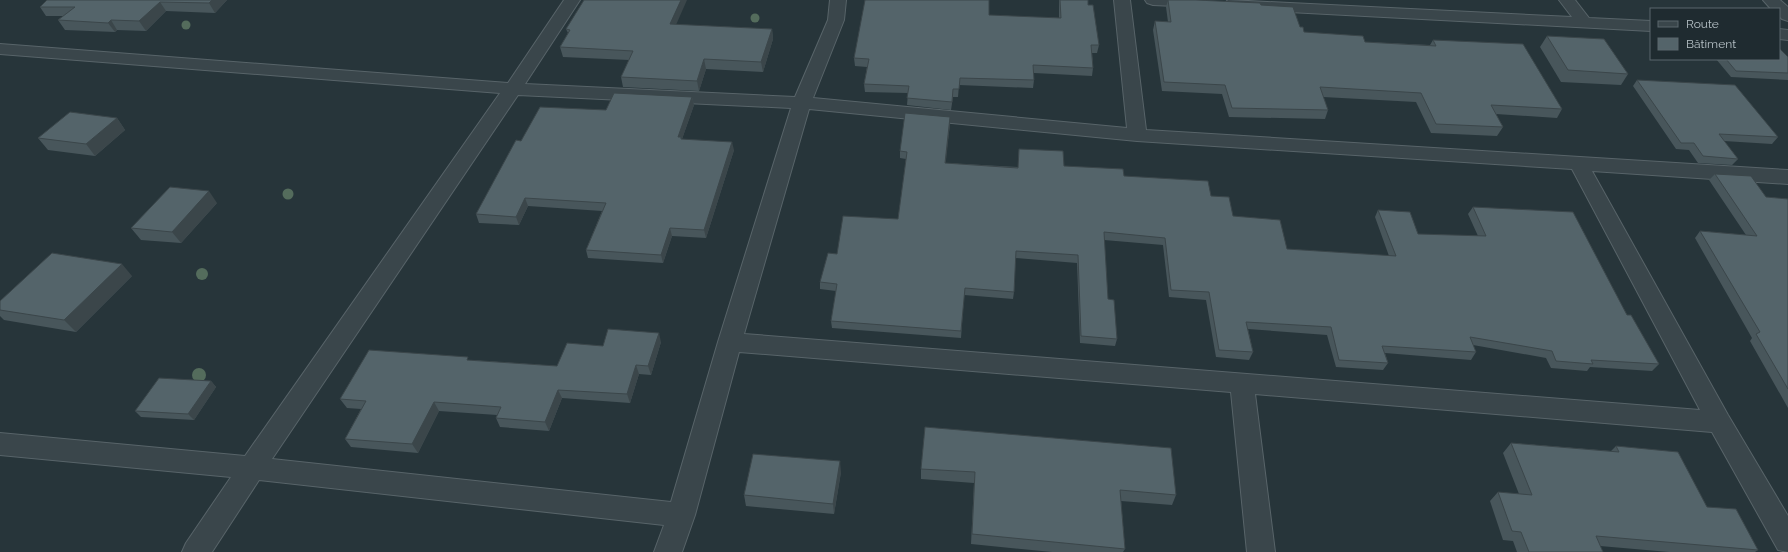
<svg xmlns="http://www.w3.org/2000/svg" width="1788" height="552" viewBox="0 0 1788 552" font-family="Raleway,sans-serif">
  <rect width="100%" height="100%" fill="#27353a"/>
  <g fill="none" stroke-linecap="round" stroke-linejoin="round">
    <defs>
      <g id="minor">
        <path d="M564,0H580L525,84L795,97L828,20L830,0H846L844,20L813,98L1127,128L1114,0H1130L1146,130L1788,170V184L1592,171L1728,415L1788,516V552L1778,550L1712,432L1255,394L1275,552H1247L1231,392L739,352L695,515L682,552H654L664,525L259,480L212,552H182L186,543L231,477L0,455V433L245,456L500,93L0,54V44L508,83ZM518,95L791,108L718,342L671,502L272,459ZM809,109L1137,141L1572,169L1700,410L744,334Z"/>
        <path d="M1145,0H1205L1206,2L1204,5L1198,7L1153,5L1147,3Z"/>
        <path d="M1228,0L1572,17L1559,0H1575L1589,18L1651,21V31L1232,9L1226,7L1224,4Z"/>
        <path d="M1763,0H1780L1788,7V21L1782,19L1779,16V9H1771Z"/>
        <path d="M1779,29L1788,30V40L1779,39Z"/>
      </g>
    </defs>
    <use href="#minor" stroke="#586469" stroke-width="2"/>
    <use href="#minor" fill="#3a464b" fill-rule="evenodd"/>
  </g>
  <g fill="#546c5c">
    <circle cx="755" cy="18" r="4.5"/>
    <circle cx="186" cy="25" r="4.5"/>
    <circle cx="288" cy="194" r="5.5"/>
    <circle cx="202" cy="274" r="6"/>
    <circle cx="199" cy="375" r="7"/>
  </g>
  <g fill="#48565b">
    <path d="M47,0H227L215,13L166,11L146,31L117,30L115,32L65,30L58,20L63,16H46L40,7Z"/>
    <path d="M1059,0H1088V5L1099,45L1097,53H1092L1093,68L1092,76L1034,73V80L1033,88L959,85L958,97H953L951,110L907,105L908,93L865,92L864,84L867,67L855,66L854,58L989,15L1059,18Z"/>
    <path d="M1168,0L1261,5L1300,27L1304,32L1365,42L1430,45L1433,40L1562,109L1557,118L1496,114L1503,127L1497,136L1431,133L1416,102L1323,97L1328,110L1325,119L1229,117L1222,94L1162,91L1153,30L1155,21L1168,22L1166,7Z"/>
    <path d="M676,25L772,29L773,39L763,72L706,69L699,91L623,87L621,77L629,60L563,57L560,47L568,33L566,29Z"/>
    <path d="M1547,36L1628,74L1621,85L1561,82L1540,47Z"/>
    <path d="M1788,57V80L1731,77L1716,59H1779Z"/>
    <path d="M1637,80L1778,137L1772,144L1724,141L1738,159L1732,165L1698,163L1689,150L1676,149L1633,86Z"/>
    <path d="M692,97L694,105L682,139L734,150L706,238L672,236L663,263L588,258L586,250L602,211L528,206L519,225L479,223L476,214L521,141L606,110Z"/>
    <path d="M117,118L125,130L95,156L48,150L38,138Z"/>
    <path d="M950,124L945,163L1018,167L1019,149L1064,166L1124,176L1211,196L1233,216L1287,249L1389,256L1375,217L1378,210L1418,234L1478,236L1468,214L1473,207L1627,315L1659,364L1652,371L1590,367L1587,371L1551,368L1546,358L1473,345L1476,352L1471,360L1385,353L1388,363L1383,370L1336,367L1327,335L1248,329L1253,352L1249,360L1216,357L1206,300L1169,297L1163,245L1104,240L1108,299L1117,339L1115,346L1080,343L1077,263L1015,258L1014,292L1013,299L964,295L961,338L832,328L831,321L836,291L820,289V282L837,254L898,219L906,159L900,158V151Z"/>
    <path d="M1715,174L1766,197L1788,199V408L1750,341L1752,338L1695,238L1700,231L1746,235L1709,180Z"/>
    <path d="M217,203L181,243L141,240L131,228Z"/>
    <path d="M132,276L76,332L4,320L0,316V301Z"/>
    <path d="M661,342L651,375L639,374L630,403L562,398L549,431L500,427L496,418L497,415L439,411L418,453L351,447L345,439L361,409L347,408L340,399L470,360L557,366L603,346Z"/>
    <path d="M211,381L216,387L194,420L141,417L135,411Z"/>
    <path d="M925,427L1176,495L1172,505L1121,501L1125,549L1123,552H1052L971,544L974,483L921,479V469Z"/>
    <path d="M1511,443L1611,451L1616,446L1707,507L1758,550L1755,552H1669L1600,546L1603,552H1517L1513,541L1503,540L1490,501L1498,492L1519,494L1503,453Z"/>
    <path d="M841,472L834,514L746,506L744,495Z"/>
  </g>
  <g fill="#3b464a">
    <path d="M212,0H227L215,13L209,3Z"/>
    <path d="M681,0H687L672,34L670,24Z"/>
    <path d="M160,2L166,11L146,31L139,21Z"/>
    <path d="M111,20L117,30L115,32L108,23Z"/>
    <path d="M772,29L773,39L763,72L761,62Z"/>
    <path d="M704,59L706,69L699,91L697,81Z"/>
    <path d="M692,97L694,105L682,139L683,145L678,137Z"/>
    <path d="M950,117V124L945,170V163Z"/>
    <path d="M117,118L125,130L95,156L86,144Z"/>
    <path d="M732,142L734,150L706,238L704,230Z"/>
    <path d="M209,191L217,203L181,243L172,232Z"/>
    <path d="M525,198L528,206L519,225L516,217Z"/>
    <path d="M670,228L672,236L663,263L661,255Z"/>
    <path d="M122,264L132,276L76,332L64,320Z"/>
    <path d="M659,333L661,342L651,375L648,366Z"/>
    <path d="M636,365L639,374L630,403L627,394Z"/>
    <path d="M211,381L216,387L194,420L188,414Z"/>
    <path d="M558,390L562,398L549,431L545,422Z"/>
    <path d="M434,402L439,411L418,453L412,444Z"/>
    <path d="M840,461L841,472L834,514L833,504Z"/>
  </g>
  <g fill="#54646a" stroke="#3b464a">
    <path d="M47,0H212L209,3L160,2L139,21L111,20L108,23L58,20L75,7H40Z"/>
    <path d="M584,0H681L670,24L772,29L761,62L704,59L697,81L621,77L633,51L560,47L570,30L566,29Z"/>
    <path d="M865,0H989V15L1061,18L1060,0H1088V5H1093L1099,45H1091L1093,68L1033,65L1034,80L960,78L959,89H953L952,102L907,98L909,86L864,84L869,59L854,58Z"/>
    <path d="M1168,0H1196L1260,3L1261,5L1293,7L1300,27H1303L1304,32L1363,36L1365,42L1436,46L1433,40L1523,44L1562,109L1491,105L1503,127L1436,124L1421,93L1320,87L1328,110L1232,108L1225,85L1164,82L1155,21L1171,22Z"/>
    <path d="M1547,36L1604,39L1628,74L1568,70Z"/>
    <path d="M1779,48L1788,57V73L1736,71L1726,59H1779Z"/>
    <path d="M1637,80L1735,85L1778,137L1719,134L1738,159L1703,156L1694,143H1681Z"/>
    <path d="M614,93L692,97L678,137H681V139L732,142L704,230L670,228L661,255L586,250L606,203L525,198L516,217L476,214L516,140L521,141L540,107L606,110Z"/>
    <path d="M70,112L117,118L86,144L38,138Z"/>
    <path d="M905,113L950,117L945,163L1018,168L1019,149L1063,151L1064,166L1123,169L1124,176L1208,181L1211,196L1229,197L1233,216L1280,220L1287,249L1396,256L1378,210L1410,212L1418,234L1486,236L1473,207L1573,212L1627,315H1631L1659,364L1591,360L1593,364L1556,361L1552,351L1470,337L1476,352L1382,346L1388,363L1339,360L1331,327L1246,322L1253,352L1219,350L1209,292L1171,290L1165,238L1104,232L1108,299L1114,300L1117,339L1081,336L1078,255L1016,251L1014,292L965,288L961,331L831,321L837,284L820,282L828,253L837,254L843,216L898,219L907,152L900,151Z"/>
    <path d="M1715,174L1751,176L1766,197L1788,199V389L1756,334L1760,332L1700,231L1757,236Z"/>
    <path d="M170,187L209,191L172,232L131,228Z"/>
    <path d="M52,253L122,264L64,320L0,310V301Z"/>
    <path d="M608,329L659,333L648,366L636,365L627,394L558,390L545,422L496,418L501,407L434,402L412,444L345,439L366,401L340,399L369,350L468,357L467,360L557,366L567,343L603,346Z"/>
    <path d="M159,378L211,381L188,414L135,411Z"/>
    <path d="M925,427L1171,448L1176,495L1120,490L1125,549L972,534L975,472L921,469Z"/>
    <path d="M1511,443L1619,452L1616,446L1678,452L1707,507L1736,509L1758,550L1596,536L1603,552H1529L1521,532L1512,531L1498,492L1532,495Z"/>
    <path d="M753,454L840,461L833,504L744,495Z"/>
  </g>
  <rect x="1650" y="8" width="130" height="52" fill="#1f2b30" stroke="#5b676c"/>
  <rect x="1658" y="21" width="20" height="6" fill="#3a464b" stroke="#5b676c"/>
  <text x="1686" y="28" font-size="12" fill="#b6c1c6">Route</text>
  <rect x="1658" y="38" width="20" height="12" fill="#54646a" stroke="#5b676c"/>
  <text x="1686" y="48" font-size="12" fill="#b6c1c6">Bâtiment</text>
</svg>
